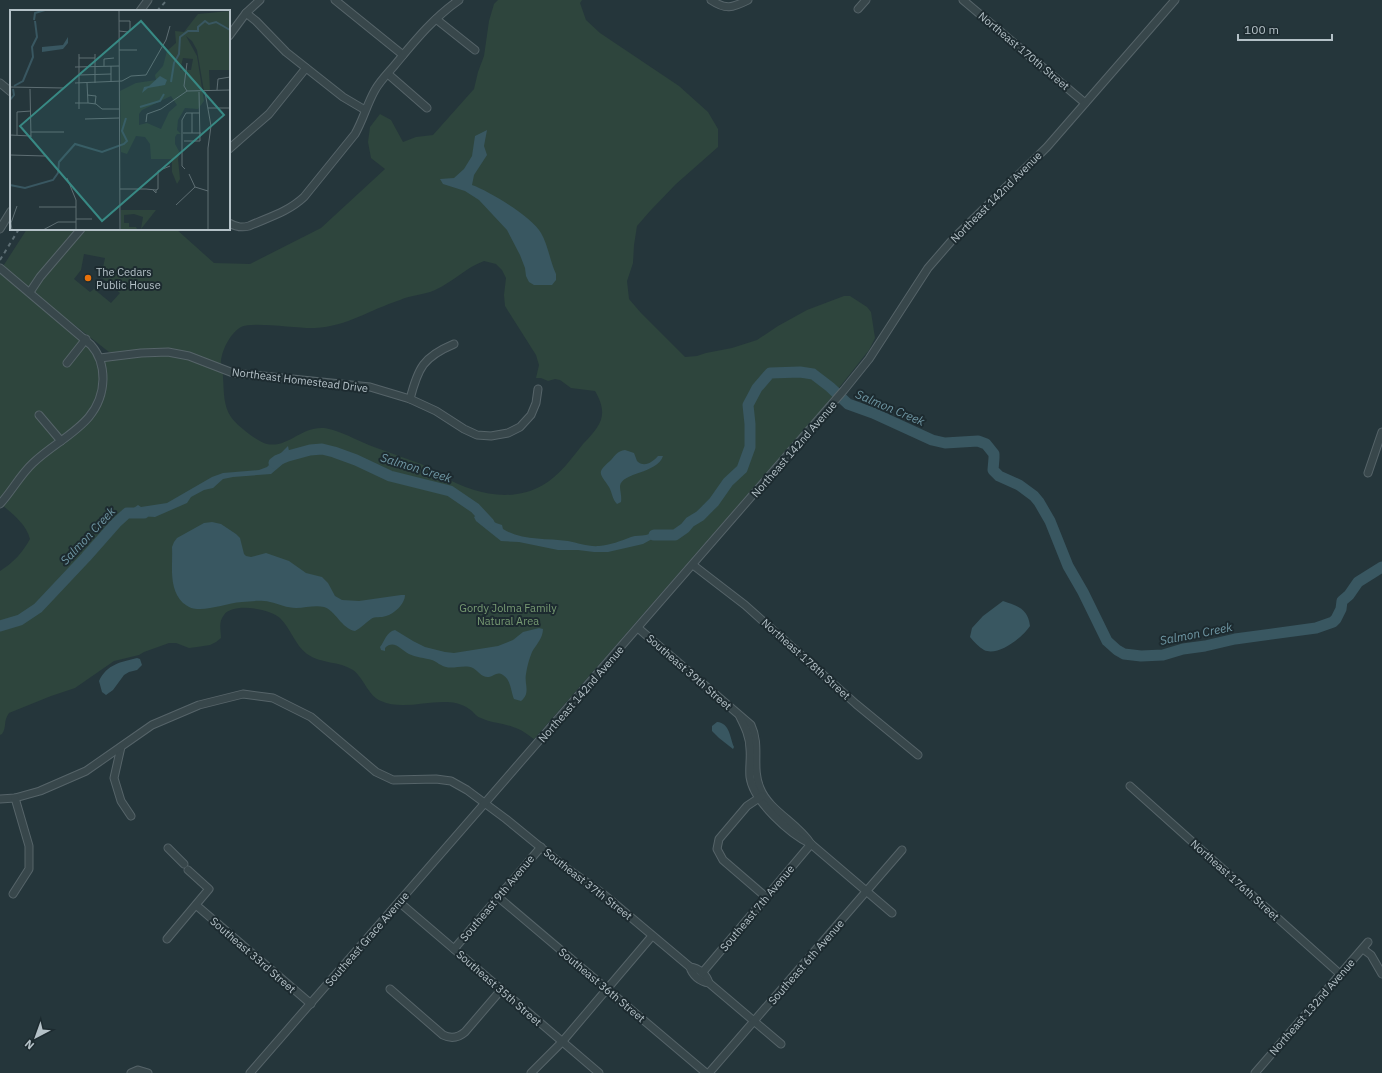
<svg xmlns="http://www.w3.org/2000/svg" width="1382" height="1073" viewBox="0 0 1382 1073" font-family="'IBM Plex Sans',sans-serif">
  <rect width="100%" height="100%" fill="#25363b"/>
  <path fill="#2e453d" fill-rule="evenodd" d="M498,0H582L580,3L586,20L600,33L679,86L708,112L718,129V147L676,184L650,211L637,226L634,245L633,263L627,281L629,299L641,313L685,357L697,356L706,353L732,348L757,340L778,326L807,310L844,296H850L867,307L871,312L875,338L869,350L823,408L534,739C528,735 521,729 513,727C503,723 491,723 481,718C477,717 475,714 472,711C465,705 455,702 447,702C425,701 401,710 381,701C368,696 364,678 353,670C339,661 321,664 307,654C295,645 291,629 280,618C270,609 233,602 224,615C218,622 221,630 221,638L216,642L210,645L197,647L189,648L176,643H169L144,652L139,655L114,661L75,688L51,696L9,713C3,721 7,727 2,734L0,735V571C13,563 23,552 30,539C26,523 11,513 0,503V271L27,229H176L214,263L250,264L321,228L385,169L371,158L368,142L370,127L380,114L391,120L403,142L416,137L433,135L474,89L478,72L484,56L489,21L494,4ZM84,254L105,258L101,277L120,293L111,303L94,289L90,292L74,279L81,270ZM484,261L496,264L502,270L506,278L504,295L505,306L536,355L539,365L536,378H541L548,381L555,379L560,380L571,388L595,391C609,415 601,425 583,444C572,458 559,476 543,485C510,504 473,493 442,476C435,471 428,467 421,464C405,458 390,453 374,447C360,442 347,434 333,430C305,420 290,449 267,444C258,442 236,425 231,417C223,405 224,391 223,377C223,373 222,369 221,365C220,353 230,333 241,327C253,321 299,329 315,328C348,326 369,310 400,300C411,295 424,295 435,290C453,282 465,268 484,261ZM54,309L109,352H128L97,361L89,348L50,315Z"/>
  <g fill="#395761">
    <path d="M487,130L484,146L487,155L474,175L472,185C489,191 532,217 541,233C548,245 550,261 556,274V280L552,285H534L529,282L526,276L525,268L520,255L507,230L479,200L465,191L443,184L440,179L454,178L464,169L472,156L475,136Z"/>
    <path d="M288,446L289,451L284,463L271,474L233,477L223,479L213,488L204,490L191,497L187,503L155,517L138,516L128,512L138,505L141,507L167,503L212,477L223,473L259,470L267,467Z"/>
    <path d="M625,450L634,453L637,461C644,468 653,462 658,456H663C657,474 622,472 620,486C620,491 622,497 621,502L617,504C612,499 612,492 609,487C600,473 596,473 610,461C615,456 617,451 625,450Z"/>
    <path d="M480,512L496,523L502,525L503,529C522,541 546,538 568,541C578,543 589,547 599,546C610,545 621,541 631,537C636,535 641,536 646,535C656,532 663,529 673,532L661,538L652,539L643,544L608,552H594L578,550H558L519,542L501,541L476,521L474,517Z"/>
    <path d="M212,522L221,524L236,534L240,538L244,554L246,556L251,557L266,553L289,561L306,573L322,577L328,583L335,596L342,600L359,601L401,595H405C405,604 394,614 386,616C381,618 375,616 371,619C365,623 361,628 355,631C342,629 335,610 324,607C315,605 305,608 296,608C287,608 279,604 270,602C261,600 251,601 242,602C227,603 211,610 197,609C192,609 187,606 183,603C168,588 173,566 172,547L174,542L177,538L204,523Z"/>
    <path d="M1003,601C1018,606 1028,609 1030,626C1023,637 998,657 984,650C979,647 974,642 970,637L972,628L983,616Z"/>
    <path d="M539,628L543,629C543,638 536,645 532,652C529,659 527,667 526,674C524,684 531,693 521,701L514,699C511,692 511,680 503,675C497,671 494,676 489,677C482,678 478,671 473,668C465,664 454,669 446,667C441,666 437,662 432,660C425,658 415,657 409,654C401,650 394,639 385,648V651L381,650L380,647C385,641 386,632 395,630L413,641L425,647L445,652L454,653L498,646L513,640L523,632Z"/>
    <path d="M137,658L140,659L142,665L137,670L129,672L124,675L113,690L106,695L102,692L99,681C107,664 121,662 137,658Z"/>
    <path d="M717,722C730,723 730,738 734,747L733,749L719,738L712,731V726Z"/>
  </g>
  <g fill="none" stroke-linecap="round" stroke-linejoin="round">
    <g stroke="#395761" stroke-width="11">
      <path d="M274,463L278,460L288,456L310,450L322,449L334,452L356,460L390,476L450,491L475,508L489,523"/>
      <path d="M654,535H675L685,528L690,522L700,516L714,502L728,482L742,469L750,447V424L748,405L757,388L770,373L800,372L813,374L830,387L848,404L873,413L932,440L945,443L978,441L986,444L994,454V458L993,470L999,476L1019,485L1034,496L1039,502L1050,521L1068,566L1083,592L1107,641L1117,650L1124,654L1141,656L1163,655L1183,649L1205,646L1235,639L1316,628L1333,622L1336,619L1341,609L1342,601L1349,595L1358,582L1382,567"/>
      <path d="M0,626L20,620L38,608L86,557L116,523L127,513H144"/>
    </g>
    <defs>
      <g id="minor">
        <path d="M335,0L403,55"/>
        <path d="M711,0C726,10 732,8 748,0"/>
        <path d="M963,0L1085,103"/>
        <path d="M858,9L866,0"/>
        <path d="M140,11L148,0"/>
        <path d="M246,13L256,21L286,52L343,97L365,110"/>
        <path d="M436,19L475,50"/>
        <path d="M229,36L246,13L260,0"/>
        <path d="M388,74L427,108"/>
        <path d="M0,83L11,92"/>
        <path d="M229,149L269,114L306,68"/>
        <path d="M229,223C236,227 241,228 249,226C269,217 288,212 304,197L355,134C363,120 367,104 375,90C380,81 388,73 394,66C414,42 433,18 459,0"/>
        <path d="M0,229L11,211"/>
        <path d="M0,268L91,345C100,355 103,366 103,379C102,424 61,436 33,463C20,475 12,491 0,504"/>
        <path d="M30,292L40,277L81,229"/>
        <path d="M100,358L141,353L168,352L189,356L233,373L370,387L410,399L436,411L464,429L477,435L491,436L508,433L520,427L531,415L536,403L538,389"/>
        <path d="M67,363L86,339"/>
        <path d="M410,399C418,368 423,357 454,344"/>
        <path d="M39,415L61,441"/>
        <path d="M1368,473L1382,432"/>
        <path d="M693,565L745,605L856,704L918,755"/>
        <path d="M638,628L751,725C761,746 751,767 760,788C769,811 798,823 811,844L892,913"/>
        <path d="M740,717C745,727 750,737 750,749C751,758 749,768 750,777C753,801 790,834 811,844"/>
        <path d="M121,747L114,778L121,801L131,816"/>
        <path d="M1130,786L1340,974"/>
        <path d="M762,796L747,806L719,839L717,849L723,860L766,897"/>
        <path d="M0,799L15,798L40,791L86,771L152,725L199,705L243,694L273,698L311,717L376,772L393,780L436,779L451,781L467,790L506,819L566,868L602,893L690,967C692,975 700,982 709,983L781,1044"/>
        <path d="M168,848L184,864"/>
        <path d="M13,894L29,869V846L15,798"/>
        <path d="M498,897L706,1073"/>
        <path d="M399,902L599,1073"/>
        <path d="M196,905L311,1004"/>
        <path d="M167,939L209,889L188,870"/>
        <path d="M454,949L541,847"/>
        <path d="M1363,949L1371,955L1382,974"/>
        <path d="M690,967C699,968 707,975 709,983"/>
        <path d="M702,973L811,844"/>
        <path d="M390,989L443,1035C451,1039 458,1038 465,1032L501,990"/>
        <path d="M131,1073L138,1070L148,1073"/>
        <path d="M250,1073L844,390L869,359L928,268L954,238L1047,147L1175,0"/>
        <path d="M531,1073L562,1042L652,936"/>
        <path d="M709,1073L902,850"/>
        <path d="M1255,1073L1368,942"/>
      </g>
    </defs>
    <use href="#minor" stroke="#566469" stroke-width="9"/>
    <use href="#minor" stroke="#38474b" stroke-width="7"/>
    <g stroke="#5d6e74" stroke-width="2" stroke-dasharray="4 4" stroke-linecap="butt">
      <path d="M157,11L167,0"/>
      <path d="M0,260L19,229"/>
    </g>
  </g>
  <circle fill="#e8710a" stroke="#1d2b30" stroke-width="1.5" cx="88" cy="278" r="4"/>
  <g text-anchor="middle" stroke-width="4" stroke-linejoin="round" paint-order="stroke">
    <g font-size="11" fill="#b4c1c7" stroke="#1d2b30">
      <text transform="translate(1024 51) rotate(40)" y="4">Northeast 170th Street</text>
      <text transform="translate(996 197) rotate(-45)" y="4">Northeast 142nd Avenue</text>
      <text transform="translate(300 380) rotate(7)" y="4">Northeast Homestead Drive</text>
      <text transform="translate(794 449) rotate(-49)" y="4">Northeast 142nd Avenue</text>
      <text transform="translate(806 659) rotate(42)" y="4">Northeast 178th Street</text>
      <text transform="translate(689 672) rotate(41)" y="4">Southeast 39th Street</text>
      <text transform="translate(581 694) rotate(-49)" y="4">Northeast 142nd Avenue</text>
      <text transform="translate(1235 880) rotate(42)" y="4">Northeast 176th Street</text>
      <text transform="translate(588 884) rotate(38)" y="4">Southeast 37th Street</text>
      <text transform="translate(497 898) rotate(-50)" y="4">Southeast 9th Avenue</text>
      <text transform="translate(757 908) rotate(-50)" y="4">Southeast 7th Avenue</text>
      <text transform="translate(367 939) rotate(-49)" y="4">Southeast Grace Avenue</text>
      <text transform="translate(253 955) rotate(41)" y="4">Southeast 33rd Street</text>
      <text transform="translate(806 962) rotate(-49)" y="4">Southeast 6th Avenue</text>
      <text transform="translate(602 985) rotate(40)" y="4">Southeast 36th Street</text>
      <text transform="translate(499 988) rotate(41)" y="4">Southeast 35th Street</text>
      <text transform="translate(1312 1007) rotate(-49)" y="4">Northeast 132nd Avenue</text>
    </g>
    <g font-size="11" fill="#b4c1c7" stroke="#1d2b30" text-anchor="start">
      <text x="96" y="276">The Cedars<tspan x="96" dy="13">Public House</tspan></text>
    </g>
    <g font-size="11" fill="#789b73" stroke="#1d2b30">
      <text x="508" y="612">Gordy Jolma Family<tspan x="508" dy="13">Natural Area</tspan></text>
    </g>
    <g font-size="12" font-style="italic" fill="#6f97a4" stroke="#1d2b30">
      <text transform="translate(890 408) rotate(23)" y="4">Salmon Creek</text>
      <text transform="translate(416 468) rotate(17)" y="4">Salmon Creek</text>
      <text transform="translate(88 536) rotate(-47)" y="4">Salmon Creek</text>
      <text transform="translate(1196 634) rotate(-11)" y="4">Salmon Creek</text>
    </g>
  </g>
  <g transform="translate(10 10)">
    <rect width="220" height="220" fill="#25363b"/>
    <path d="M220,1V60H199L200,81H194L187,40L182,31L176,26L187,46L194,91L188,99L175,98L168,110L167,120L171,124H167L165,127V134L170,143L168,149L170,169L167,174L162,162V149H141L140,134L135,127L126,126L117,144L111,142L110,81L126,73L146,70L145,65L153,56L157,41L166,33L165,21L174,22L188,4ZM173,48L183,49L181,60H170ZM161,86L167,95L159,102L151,119L137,113L129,115V104L132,100ZM111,200H146L131,219L133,207L124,204L114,205V213H119V217H126L127,219H111Z" fill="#2e453d" fill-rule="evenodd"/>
    <path d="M58,27V33L53,39L32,42V37L53,35ZM150,66L157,70L155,75L138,78L132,83L134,77L139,76Z" fill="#395761"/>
    <path fill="none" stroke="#395761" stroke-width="2" d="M24,10L25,3L35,0M161,72L164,53L169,44L170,27L178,21H188V17L195,11L199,14L206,12L220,20M4,76L13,71L23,47L22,37L27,27L25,11M0,90L4,85L3,79M130,97L150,91L154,84M0,175L15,178L43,170L48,163L49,152L65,134L92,142L114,134L117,131L112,121L116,108"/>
    <path fill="none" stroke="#5e6e73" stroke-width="1" d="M109,0L110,220M109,21L118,22L120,20V11H109M109,40H127M69,44V99M69,48H85M177,53L174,76L177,81M94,56V49L104,48M101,56V72M65,57L109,56M69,65L101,64M65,73L112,71L121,66L136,65L156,30L160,16M77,73L78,93M85,73V44M0,77L54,78M20,79L21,127M207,80L208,69L220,67M177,81L220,80M195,82L201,116L198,138V220M77,85L86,86L85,94M65,93H78M78,93L86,94L92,99H109M198,98H220M75,109L109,108M136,112L137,104L151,99L177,81M21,122H54M173,123H191M182,123V103M0,125L21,126M7,125V102L21,101M174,131H190L189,82M0,145L35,146M175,159L172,156V110L176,103H190M179,164L185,177L198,181M57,168L66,190V220M110,179H136L146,180V183L143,180M146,180L148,179V161L160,156M166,195L185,177M29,197H66M66,209H82M2,220L1,213L7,196M33,220L48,212H66"/>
    <path fill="#388984" fill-opacity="0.15" stroke="#388984" stroke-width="2" d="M131,11L214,105L92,211L10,116Z"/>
    <rect width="220" height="220" fill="none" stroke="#b4c1c7" stroke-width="2"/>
  </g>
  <g transform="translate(36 1037) rotate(221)" stroke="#1d2b30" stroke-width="3" paint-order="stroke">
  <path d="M0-3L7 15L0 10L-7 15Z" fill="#b4c1c7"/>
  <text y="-6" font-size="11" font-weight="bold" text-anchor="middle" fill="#b4c1c7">N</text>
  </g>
  <path d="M1238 34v6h94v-6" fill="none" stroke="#b4c1c7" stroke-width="2"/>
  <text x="1244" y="34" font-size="12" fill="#b4c1c7" stroke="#1d2b30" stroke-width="3" paint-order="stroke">100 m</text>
</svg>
